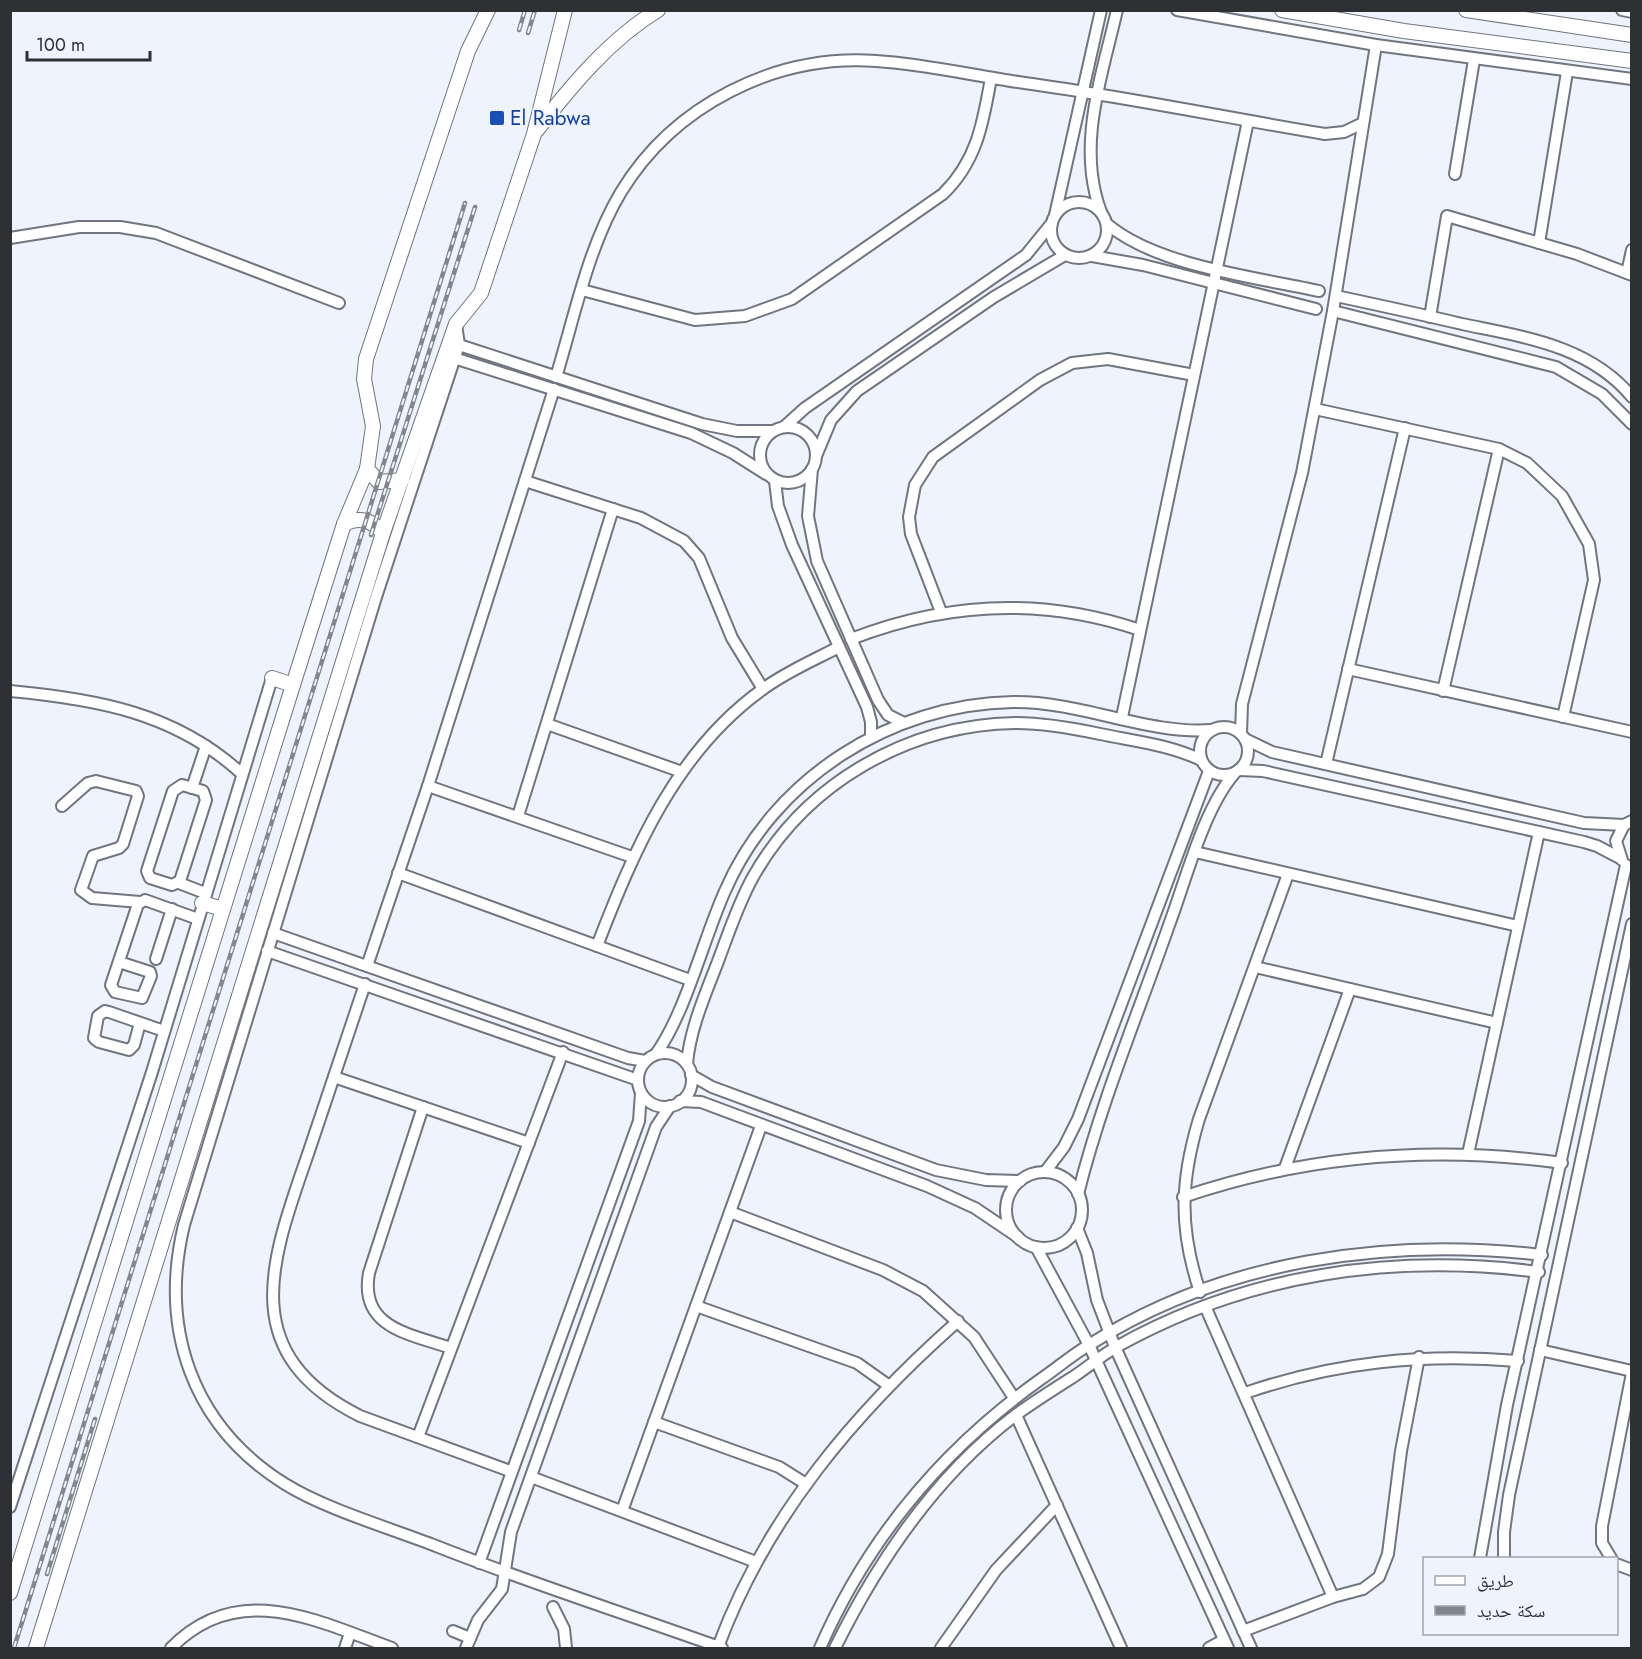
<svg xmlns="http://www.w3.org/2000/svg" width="1642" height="1659" viewBox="0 0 1642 1659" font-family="Jost,'Noto Naskh Arabic',sans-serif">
  <rect width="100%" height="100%" fill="#eef3fe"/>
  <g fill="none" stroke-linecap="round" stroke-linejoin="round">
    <defs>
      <g id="minor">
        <path d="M1177,10L1376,45L1632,79"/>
        <path d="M1622,10L1632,12"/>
        <path d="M1455,174L1474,60"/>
        <circle cx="1079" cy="230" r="28"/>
        <path d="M1101,212C1076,146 1102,76 1117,10"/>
        <path d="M1055,215L1101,10"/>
        <path d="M1107,224C1157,266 1255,277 1319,291"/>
        <path d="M10,238L79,227H120L156,233L339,303"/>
        <path d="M1539,243L1567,72"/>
        <path d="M1092,256L1143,265L1316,309"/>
        <path d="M1627,273L1632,250"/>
        <path d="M582,290L695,320L745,316L792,299L943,194C977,161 983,123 991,78"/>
        <path d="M1336,296C1378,305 1420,314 1462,324C1523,337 1589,345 1632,397"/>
        <path d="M1333,311L1556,367L1602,394L1632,424"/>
        <path d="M1430,317L1447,216L1577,254L1632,275"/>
        <path d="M456,324L459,345L376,597L184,1225C159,1329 192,1426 285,1484C325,1509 390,1528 436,1546C530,1583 627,1614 722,1648"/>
        <path d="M459,345L702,424L737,431H773"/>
        <path d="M454,358L691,433L733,453L766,474"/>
        <path d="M556,377C575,315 588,247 621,192C674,105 775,54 876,61C924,64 971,75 1018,82C1121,96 1223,117 1325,134L1344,132L1363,123"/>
        <path d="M1315,409L1499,449L1527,463L1562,496L1589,544L1594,580L1563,717"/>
        <circle cx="788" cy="455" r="28"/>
        <path d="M784,427L805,408L1026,255L1052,223"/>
        <path d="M816,456L831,420L857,391L994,297L1065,255"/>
        <path d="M812,469L808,516L817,561L878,700L888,715L904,723"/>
        <path d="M525,481L641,518L684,541L699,558L732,638L763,689"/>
        <path d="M775,481L778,506L792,545L867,707L871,722V737"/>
        <path d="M941,612L911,534L909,517L915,485L933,457L1040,380L1072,363L1108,359L1194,375"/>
        <path d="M851,639C946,602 1043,597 1140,630"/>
        <path d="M1348,669L1632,732"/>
        <path d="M10,691C97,699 175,713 241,773"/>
        <path d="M1443,691L1499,449"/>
        <path d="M1122,717L1248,121"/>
        <path d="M547,724L682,772"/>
        <circle cx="1224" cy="751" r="24"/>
        <path d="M1241,734L1242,704L1302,473L1333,311L1376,45"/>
        <path d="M1245,739L1272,752L1584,823L1624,825"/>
        <path d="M1326,764L1405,428"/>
        <path d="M1239,770L1263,771L1584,842L1597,846L1620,858"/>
        <path d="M182,785L203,791L206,800L180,881L172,885L150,878L147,871L173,791Z"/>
        <path d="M428,786L632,857"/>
        <path d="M192,788L206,746"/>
        <path d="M62,806L88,783L96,781L136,791L138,796L123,844L119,848L93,856L81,890L92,898L140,902"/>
        <path d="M518,816L613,509"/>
        <path d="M1195,852L1518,926"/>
        <path d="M1622,860L1616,841L1624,825L1632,821"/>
        <path d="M398,873L690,980"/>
        <path d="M179,883L205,893"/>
        <path d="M273,933L628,1058L645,1061"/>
        <path d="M597,946C634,850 676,751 763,689C786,672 814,660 839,647"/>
        <path d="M267,951L638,1080"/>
        <path d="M156,959L172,909"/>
        <path d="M119,962L150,972L151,976L142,998L115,992L111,985L138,904L145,900L198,919"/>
        <path d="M367,966L428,786L554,389"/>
        <path d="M1255,967L1497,1023"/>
        <path d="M365,984C347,1039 328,1093 310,1148C273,1256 232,1352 360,1416L510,1471"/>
        <path d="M140,1023L134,1045L129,1050L99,1042L94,1038L98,1016L105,1011L109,1012L164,1031"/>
        <circle cx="665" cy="1080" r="27"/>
        <path d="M656,1054C686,1012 703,940 725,891C774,778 891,704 1013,702C1081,701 1148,735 1211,730"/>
        <path d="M687,1064C690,1027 707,991 720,956C730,929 739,902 753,877C806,783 907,725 1015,723C1044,723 1072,728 1100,734C1134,741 1170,745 1201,760"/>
        <path d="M691,1075L712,1087L936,1170L986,1180L1020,1181"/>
        <path d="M334,1077L529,1143"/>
        <path d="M680,1101L701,1102L927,1186L975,1208L1018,1237"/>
        <path d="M423,1107L369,1273C359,1328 410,1334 451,1348"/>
        <path d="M1468,1154L1539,832"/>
        <path d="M1285,1168L1350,989"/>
        <path d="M1045,1172L1064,1147L1078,1119L1209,771"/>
        <circle cx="1044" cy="1210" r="38"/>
        <path d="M1078,1194C1101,1102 1138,1014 1169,925C1186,880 1203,810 1234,774"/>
        <path d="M1183,1197C1307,1155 1433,1145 1562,1163"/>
        <path d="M730,1212L883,1270L923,1291L974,1337L1014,1398"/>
        <path d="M1077,1228L1087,1253L1097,1300L1115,1347L1251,1648"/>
        <path d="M1036,1247L1089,1345L1228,1648"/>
        <path d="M1200,1292C1179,1229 1180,1182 1199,1119L1288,874"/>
        <path d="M696,1306L857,1363L888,1385"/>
        <path d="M1205,1306L1333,1597"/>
        <path d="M1540,1350L1632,1371"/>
        <path d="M1245,1393C1335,1362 1423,1353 1518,1361"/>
        <path d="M1016,1415L1121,1648"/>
        <path d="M654,1422L779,1467L806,1484"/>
        <path d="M418,1437L563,1052"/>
        <path d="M531,1477L756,1562"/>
        <path d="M10,1507L152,1072L272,678"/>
        <path d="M622,1511L761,1126"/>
        <path d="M1480,1558L1507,1405L1626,865"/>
        <path d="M1504,1558V1532L1509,1495L1632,924"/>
        <path d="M1611,1558L1602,1543V1526L1632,1373"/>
        <path d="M479,1563L639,1121L641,1093"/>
        <path d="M1616,1564L1632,1570"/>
        <path d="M553,1607L564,1629L566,1648"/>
        <path d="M453,1631L470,1638"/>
        <path d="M1243,1631L1333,1597L1363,1589L1379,1577L1388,1554L1401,1451L1419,1357"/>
        <path d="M718,1647C766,1517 855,1412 958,1321"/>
        <path d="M171,1648C238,1579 317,1621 392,1648"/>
        <path d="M345,1648L350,1633"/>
        <path d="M466,1648L478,1620L502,1589L511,1532L656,1127L670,1106"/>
        <path d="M820,1648C868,1538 943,1449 1041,1379C1057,1368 1072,1355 1089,1345C1222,1260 1388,1237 1542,1255"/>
        <path d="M835,1648C878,1561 937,1474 1017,1414C1035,1401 1054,1389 1073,1377C1088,1367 1102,1355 1118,1346C1247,1274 1393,1253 1539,1272"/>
        <path d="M941,1648L996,1570L1057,1505"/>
        <path d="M1209,1648L1224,1640"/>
      </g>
      <g id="major">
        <path d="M1282,10L1404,31L1632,61"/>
        <path d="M1466,10L1632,35"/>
        <path d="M537,130C571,86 610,39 658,10"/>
        <path d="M367,469L379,482L402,480"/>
        <path d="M344,524C360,516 372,520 383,533"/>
        <path d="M272,678L293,685"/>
        <path d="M202,903L223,909"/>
        <path d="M10,1593L293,685L344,524L367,469L373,426L364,379L366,359L468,51L488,10"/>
        <path d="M36,1648L383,533L456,324L481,293L534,134L565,10"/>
      </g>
    </defs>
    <use href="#minor" stroke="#70757f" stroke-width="14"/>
    <use href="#major" stroke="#70757f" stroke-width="16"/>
    <use href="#minor" stroke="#fff" stroke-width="10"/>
    <use href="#major" stroke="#fff" stroke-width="14"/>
    <defs>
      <g id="rail">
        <path d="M519,30L525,10"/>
        <path d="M528,33L535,10"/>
        <path d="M371,535L475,207"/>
        <path d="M47,1574L95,1419"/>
        <path d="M14,1648L465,203"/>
      </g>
    </defs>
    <use href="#rail" stroke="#82868d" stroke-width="4.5"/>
    <use href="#rail" stroke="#eef3fe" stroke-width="2" stroke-dasharray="7" stroke-linecap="butt"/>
  </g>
  <rect fill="#1a4fb4" stroke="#eef3fe" stroke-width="2" x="489" y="110" width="16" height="16" rx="3"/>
  <g text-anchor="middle" stroke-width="4.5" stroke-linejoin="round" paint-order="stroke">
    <g font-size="21" fill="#164399" stroke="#eef3fe" text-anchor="start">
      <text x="510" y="125">El Rabwa</text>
    </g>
  </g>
  <rect width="1642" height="1659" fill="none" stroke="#2e3034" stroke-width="24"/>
  <rect x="1423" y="1557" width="195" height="78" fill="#eef3fe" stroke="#a1a5ad" stroke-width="1.5"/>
  <rect x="1435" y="1576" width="30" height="9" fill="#ffffff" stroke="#a1a5ad" stroke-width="1.5"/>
  <text x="1477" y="1587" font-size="18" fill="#2e3034">طريق</text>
  <rect x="1435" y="1606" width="30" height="9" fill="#82868d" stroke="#a1a5ad" stroke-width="1.5"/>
  <text x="1477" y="1617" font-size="18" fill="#2e3034">سكة حديد</text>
  <path d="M27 51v9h123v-9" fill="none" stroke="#2e3034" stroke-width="3"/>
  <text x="36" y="51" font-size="18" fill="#2e3034" stroke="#eef3fe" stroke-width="4.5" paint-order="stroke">100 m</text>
</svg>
